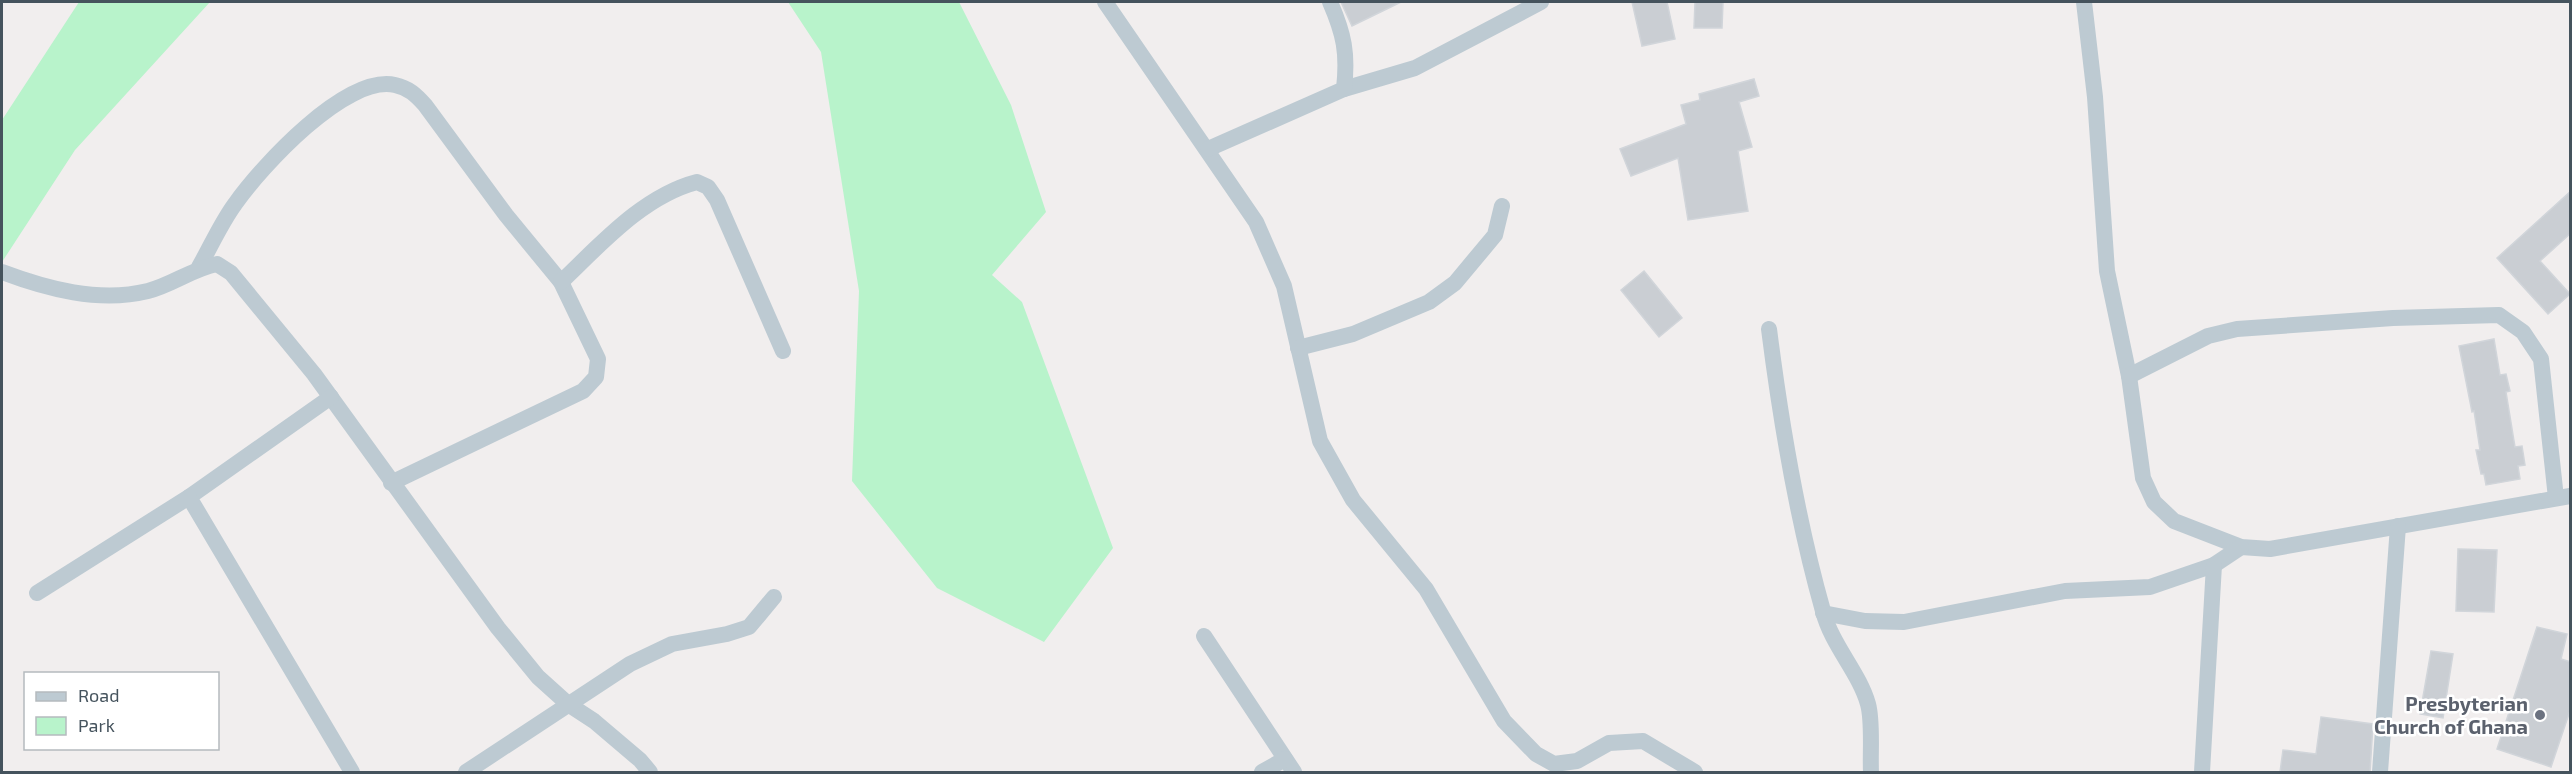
<svg xmlns="http://www.w3.org/2000/svg" width="2572" height="774" viewBox="0 0 2572 774" font-family="'Exo 2',sans-serif">
<style>
.green{fill:#b8f3cb}
.building{fill:#caced3;stroke:#d1d5da;stroke-width:1.5}
.lines{fill:none;stroke-linecap:round;stroke-linejoin:round}
.minor{stroke:#bdcad2;stroke-width:16}
.worship-dot{fill:#6b7280;stroke:#fff;stroke-width:2}
.labels{text-anchor:middle;stroke-width:5;stroke-linejoin:round;paint-order:stroke}
.worship-label{font-size:20px;font-weight:bold;fill:#5b616d;stroke:#fff;text-anchor:end}
</style>
<rect width="100%" height="100%" fill="#f1eeee"/>
<g class="green">
<path d="M79 2H210L75 150 2 262V120Z"/>
<path d="M788 2H959L1011 105 1046 212 992 275 1022 302 1113 548 1044 642 937 588 852 481 859 291 821 52Z"/>
</g>
<g class="building">
<path d="M1341 2H1401L1352 26Z"/>
<path d="M1632 2H1667L1675 39 1642 46Z"/>
<path d="M1695 2H1723L1722 28H1694Z"/>
<path d="M1754 79 1759 96 1739 102 1752 147 1738 151 1748 211 1688 220 1678 158 1631 176 1620 149 1686 124 1681 105 1700 100 1699 94Z"/>
<path d="M2571 191V233L2540 261 2570 294 2548 314 2497 258Z"/>
<path d="M1644 271 1682 318 1659 337 1621 290Z"/>
<path d="M2494 339 2500 375 2506 374 2510 391 2506 392 2515 447 2522 446 2525 465 2518 466 2520 479 2486 485 2484 474H2481L2476 450H2480L2474 411 2472 412 2459 346Z"/>
<path d="M2458 549 2497 550 2494 612 2456 611Z"/>
<path d="M2537 627 2567 634 2561 659 2571 662V708L2551 767 2497 749Z"/>
<path d="M2431 651 2453 654 2443 718 2420 714Z"/>
<path d="M2321 717 2373 724 2370 772H2280L2283 750 2316 754Z"/>
</g>
<g class="lines">
<g class="minor">
<path d="M1105 2 1256 222 1284 286 1320 441 1353 500 1426 589 1504 721 1536 754 1554 764 1577 761 1609 743 1643 741 1695 772"/>
<path d="M2084 2 2095 97 2107 271 2129 376 2143 478 2154 502 2174 521 2241 547 2270 549 2570 496"/>
<path d="M1344 89 1415 68 1541 2"/>
<path d="M1208 149 1344 89C1348 53 1344 34 1330 2"/>
<path d="M199 267C211 246 221 223 235 204 261 167 346 74 395 85 409 88 416 95 425 105L506 215 561 282 598 359 596 377 583 391 391 483"/>
<path d="M2 272C47 289 99 303 148 291 172 285 192 269 217 264L231 273 314 374 498 628 538 677 568 704 594 721 640 760 650 772"/>
<path d="M561 282C600 245 643 196 697 182L708 187 717 200 783 351"/>
<path d="M1769 329C1781 424 1797 519 1823 611 1832 646 1859 672 1868 704 1873 722 1870 753 1871 772"/>
<path d="M1298 348 1353 334 1429 302 1455 283 1495 235 1502 206"/>
<path d="M2129 376 2208 336 2237 329 2393 318 2499 315 2523 332 2541 359 2556 498"/>
<path d="M331 397 189 497 352 772"/>
<path d="M37 593 189 497"/>
<path d="M1823 613 1865 621 1904 622 2065 591 2150 587 2214 565 2241 547"/>
<path d="M1204 636 1294 772"/>
<path d="M466 772 630 664 672 644 727 634 749 627 774 597"/>
<path d="M1262 772 1285 759"/>
<path d="M2202 772 2214 565"/>
<path d="M2380 772 2398 526"/>
</g>
</g>
<circle class="worship-dot" cx="2540" cy="715" r="6"/>
<g class="labels">
<g class="worship-label">
<text x="2528" y="711">Presbyterian<tspan x="2528" dy="23">Church of Ghana</tspan></text>
</g>
</g>
<rect width="2572" height="774" fill="none" stroke="#45535d" stroke-width="6"/>
<rect x="24" y="672" width="195" height="78" fill="#ffffff" stroke="#b5babe" stroke-width="1.5"/>
<rect x="36" y="692" width="30" height="9" fill="#bdcad2" stroke="#b5babe" stroke-width="1.5"/>
<text x="78" y="702" font-size="18" fill="#45535d">Road</text>
<rect x="36" y="717" width="30" height="18" fill="#b8f3cb" stroke="#b5babe" stroke-width="1.5"/>
<text x="78" y="732" font-size="18" fill="#45535d">Park</text>
</svg>
